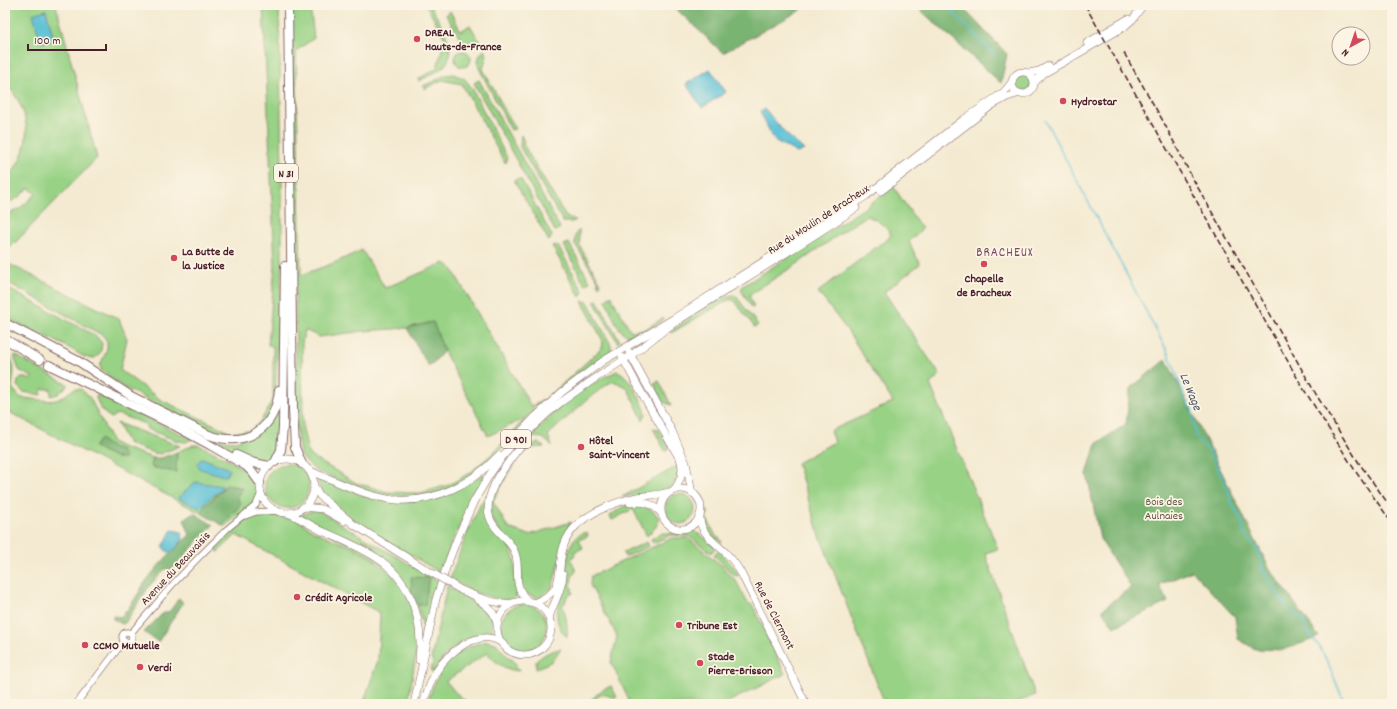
<svg xmlns="http://www.w3.org/2000/svg" width="1397" height="709" viewBox="0 0 1397 709" font-family="Dekko,sans-serif">
<style>
.green{fill:#98d285;stroke:#717858;fill-rule:evenodd}
.forest{fill:#7ab472;stroke:#626a4e}
.water{fill:#57bfd5;stroke:#506f80}
.lines{fill:none;stroke-linecap:round;stroke-linejoin:round}
.stream{stroke:#57bfd5;stroke-width:1.5}
.minor-casing{stroke:#866665;stroke-width:7}
.major-casing{stroke:#866665;stroke-width:8}
.highway-casing{stroke:#866665;stroke-width:10}
.minor{stroke:#fff;stroke-width:5.5}
.major{stroke:#fff;stroke-width:7}
.highway{stroke:#fff;stroke-width:8}
.rail{stroke:#4a1f2b;stroke-width:1.5;stroke-dasharray:6 3;stroke-linecap:butt}
.major-bridge-casing{stroke:#866665;stroke-width:8;stroke-linecap:butt}
.major-bridge{stroke:#fff;stroke-width:7}
.poi-dot{fill:#d1495b;stroke:#fcf5e5;stroke-width:1.5}
.labels{text-anchor:middle;stroke-width:3.5;stroke-linejoin:round;paint-order:stroke}
.shield{fill:#fcf5e5;stroke:#7f5f63;stroke-width:1}
.shield-label{font-size:11px;font-weight:bold;fill:#4a1f2b}
.poi-label{font-size:12px;font-weight:bold;fill:#4a1f2b;stroke:#fcf5e5;text-anchor:start}
.street-label{font-size:12px;fill:#4a1f2b;stroke:#fcf5e5}
.park-label{font-size:12px;fill:#615546;stroke:#fcf5e5}
.neighbourhood-label{font-size:13px;letter-spacing:1px;fill:#794862;stroke:#fcf5e5}
.water-label{font-size:13px;font-style:italic;fill:#4f5766;stroke:#fcf5e5}
</style>
<rect width="100%" height="100%" fill="#fcf5e5"/>
<filter id="ink" filterUnits="userSpaceOnUse"><feTurbulence type="fractalNoise" baseFrequency=".025" numOctaves="2"/><feDisplacementMap in="SourceGraphic" scale="8" xChannelSelector="R" yChannelSelector="G"/><feConvolveMatrix kernelMatrix="1 2 1 2 8 2 1 2 1" color-interpolation-filters="sRGB"/></filter>
<filter id="wash" filterUnits="userSpaceOnUse"><feTurbulence type="fractalNoise" baseFrequency=".012" numOctaves="4" result="noise"/><feDisplacementMap in="SourceGraphic" scale="16" xChannelSelector="R" yChannelSelector="G"/><feGaussianBlur stdDeviation="0.9" result="paint"/><feColorMatrix in="noise" values="0 0 0 0 0 0 0 0 0 0 0 0 0 0 0 0 0 1.4 0 .05"/><feComposite in="paint" operator="in"/></filter>
<g filter="url(#wash)">
<rect width="100%" height="100%" fill="#f4ead1"/>
<g class="green">
<path d="M5 5H56L97 158 5 253V215L19 209 36 194 29 188 19 197 5 205V181C34 150 33 113 5 82Z"/>
<path d="M263 5H279L282 173V262L275 399C273 404 272 409 270 413 258 436 236 438 213 433L123 387 101 370 100 365C105 354 112 344 102 335L5 281V262L119 319 127 339 120 370 161 400 232 433 252 430 262 419 273 399V346L268 345 275 265Z"/>
<path d="M289 5H310L314 38 296 51 301 275 334 263 362 250 385 288 444 263 451 267 531 406 546 399 602 348 603 341 582 301 588 302 611 345V350L607 356 579 375 546 402 532 407 534 412 527 417 513 437 477 472 444 491 423 495 394 496 375 493 353 486 316 471 305 461 300 454 297 436 292 54ZM433 322 444 351 488 436 526 418 492 454 471 472 449 485 420 493 388 492 356 483 309 455 303 430 302 343 305 330 319 337 364 331 407 328Z"/>
<path d="M426 5H430C438 20 461 51 443 67 436 73 427 77 419 81L418 79 437 68 445 39Z"/>
<path d="M450 11 461 31 470 25 482 45H469L462 41 446 15Z"/>
<path d="M484 50 487 55 483 69 515 129 511 130 479 68C477 61 478 56 484 50Z"/>
<circle cx="463" cy="59" r="8"/>
<path d="M453 74 464 78 472 88 507 158 505 163 462 84 442 80 424 89 423 86 446 75Z"/>
<circle cx="1023" cy="83" r="8"/>
<path d="M479 80 560 228 555 231 474 83Z"/>
<path d="M521 135 524 141 523 144 566 217 576 220 572 222H563L520 147Z"/>
<path d="M517 179H521L552 236 549 241 514 180Z"/>
<path d="M893 186 922 229 909 242 920 264 884 292 940 375 930 384 998 549 985 553 1035 695 1013 704H885L818 531 797 463 834 442 830 431 893 402 847 330 818 292 880 244 887 240 891 235C885 225 878 220 867 216L855 223 800 262 749 295 754 307 752 308 741 290 743 286 866 207Z"/>
<path d="M579 230 580 246 601 284 599 286 597 283 599 282 575 244C575 237 575 234 579 230Z"/>
<path d="M569 243 590 282 585 285 564 245Z"/>
<path d="M556 245 558 246 583 291 580 297 552 246Z"/>
<path d="M5 287 96 336 102 343C102 349 100 356 94 358 87 360 79 354 73 350 51 338 28 328 5 318Z"/>
<path d="M735 295 758 325 755 328 734 300H728L671 333 670 331 725 296Z"/>
<path d="M609 296H613L612 298 631 331 645 329 663 318 664 319C656 324 648 331 640 335 619 343 613 315 606 300Z"/>
<path d="M597 300 620 341 618 343 595 303V301Z"/>
<path d="M5 349C17 365 14 370 12 388L21 398C30 398 47 402 56 400 66 398 70 387 81 389L90 398 112 442 121 447 153 458 151 467 176 472 177 452 193 445H199C216 453 265 473 257 498 254 506 232 520 224 527L222 525 241 504 237 497 243 488 226 485 199 512 5 410Z"/>
<path d="M15 355 36 367 67 384V386L58 394 51 396V389H42L41 395 23 392 17 386 18 381 20 378H26L31 380 32 377 19 370 14 356Z"/>
<path d="M617 371C628 373 644 404 646 414L643 420 627 387 613 381 608 384 590 397 548 435 552 446 543 438 533 437 532 435C558 406 581 387 617 371Z"/>
<path d="M659 381 671 405 663 402 654 383Z"/>
<path d="M97 395 192 439 186 442 178 441 147 429 145 424 117 414 112 418C102 413 100 408 96 398Z"/>
<path d="M279 411C279 422 280 440 276 451 266 476 228 448 213 440L237 441 274 418Z"/>
<path d="M117 423 180 446 160 454 154 453 131 445 127 442Z"/>
<path d="M653 428 659 430 669 448 665 451Z"/>
<path d="M538 443 544 447 532 448 517 460 509 472 493 501 508 528 529 535 571 522 552 588 544 595 538 598 527 594 523 589 521 583 520 562 491 516V498L504 471 516 457 528 446Z"/>
<circle cx="287" cy="486" r="22"/>
<path d="M681 464C680 470 678 477 675 482 668 494 635 495 622 497Z"/>
<path d="M483 474 485 476 452 541 441 573 361 526 323 494 320 489 317 477 372 499 401 502 464 486Z"/>
<circle cx="680" cy="509" r="15"/>
<path d="M486 500 485 511 508 544 515 561V585L520 595 506 601 493 598 471 591 450 578 468 531 482 501Z"/>
<path d="M627 505C639 504 651 506 659 518L656 527 647 536 633 509 612 520 610 516 619 509Z"/>
<path d="M704 509H706L709 513 705 515 717 538 719 537 722 542 721 543C706 531 699 528 704 509Z"/>
<path d="M317 510 438 581 424 642 423 627 417 605 412 593 395 570 315 526 299 515Z"/>
<path d="M262 514H274L284 518H293L304 524 312 530 355 549 370 557 390 572 406 592 416 622 417 648 408 704H363L378 660 380 613 236 535 218 552 212 547 236 525 249 517Z"/>
<path d="M693 531 699 534 716 547 711 553 689 536 671 535 653 543 651 539 663 533H684Z"/>
<path d="M587 532 588 536 579 540 583 548 574 552 575 555 571 559 576 571 572 577 571 584 573 593 567 596 565 603 562 605C566 615 568 625 567 637 561 630 557 625 557 615 557 606 562 597 564 588 569 569 562 537 587 532Z"/>
<path d="M672 538H688L721 565 731 577 735 579 747 602 753 606 785 674 724 704H631L611 662 617 636 590 585 591 576Z"/>
<path d="M647 542 649 546 625 557 623 553Z"/>
<path d="M718 550 734 567 739 576 733 575 722 563 714 555Z"/>
<path d="M447 586 488 611 492 619V634C466 633 445 651 433 673L431 671 433 661 431 659Z"/>
<circle cx="524" cy="627" r="23"/>
<path d="M486 641 496 643 507 656 514 661 519 671C505 670 496 663 487 653L446 681 455 692 469 704H427C437 671 450 650 486 641Z"/>
<path d="M561 649 552 661 536 669V661C543 655 551 650 561 649Z"/>
<path d="M611 686 617 697C612 699 606 693 601 695 595 698 593 704 586 704L602 690Z"/>
</g>
<g class="forest">
<path d="M672 5H805L801 10 723 53Z"/>
<path d="M915 5H960L1007 54 1001 83Z"/>
<path d="M433 322 444 351 429 367 407 328Z"/>
<path d="M1166 359 1268 566 1319 637 1283 650 1255 649 1238 639 1235 617 1192 571 1159 585 1168 602 1114 627 1102 610 1131 587 1100 539 1087 474 1096 444 1126 424 1130 389Z"/>
<path d="M100 439 112 448 121 451 125 459 117 458 94 447Z"/>
<path d="M177 452 176 472 151 467 153 458H161Z"/>
<path d="M227 485 243 488 237 497 241 504 222 525 199 512Z"/>
<path d="M194 513 213 525 172 569H165L150 585 125 623 122 624 113 619V616L121 617C131 607 138 593 146 581 160 563 173 550 190 535L184 519Z"/>
<path d="M411 577 429 578 425 605H417L412 593Z"/>
<path d="M179 598 183 603 158 642 144 632 162 614 170 611Z"/>
</g>
<g class="water">
<path d="M46 10 54 40 41 43 33 14Z"/>
<path d="M710 69 726 92 702 108 686 84Z"/>
<path d="M765 109 785 133 804 150 797 153 774 140 760 112Z"/>
<path d="M202 458 227 468 229 470 226 476H224L200 469 197 464Z"/>
<path d="M197 482 222 486V488L199 508 180 499 179 497 194 483Z"/>
<path d="M174 530 181 532 183 539 174 551 169 552 165 550 163 547 171 531Z"/>
</g>
<g class="lines">
<g class="stream">
<path d="M946 5 995 55"/>
<path d="M1045 120 1166 349 1175 369 1185 400 1192 409 1196 437 1209 451 1227 487 1232 504 1242 521 1243 532 1258 551 1264 572 1287 608 1302 620 1309 634 1319 646 1327 661 1345 704"/>
</g>
</g>
</g>
<g filter="url(#ink)">
<g class="lines">
<defs>
<g id="minor">
<path d="M245 516 256 512 277 511"/>
<circle cx="127" cy="637" r="5"/>
<path d="M131 633 173 584 199 557 227 529 256 505 261 493"/>
<path d="M76 704 124 641"/>
</g>
<g id="major">
<path d="M1087 43 1128 19"/>
<circle cx="1023" cy="83" r="11"/>
<path d="M1029 73 1039 71 1048 66"/>
<path d="M1035 82 1043 74 1124 27 1133 19 1143 5"/>
<path d="M881 191 991 106 1007 97 1020 93"/>
<path d="M629 352 672 431 686 463 692 493"/>
<path d="M622 357 645 399 681 461C684 472 680 482 674 490"/>
<path d="M523 443C508 462 476 499 493 524 500 535 511 541 515 553 522 573 510 584 529 602"/>
<path d="M517 445C549 405 586 385 628 357 644 347 658 334 674 323 735 284 797 248 856 208"/>
<circle cx="287" cy="486" r="27"/>
<path d="M309 470C318 475 328 478 337 482 356 490 375 498 396 500 435 503 473 483 499 455"/>
<path d="M314 486 320 496 353 524 427 570"/>
<circle cx="681" cy="509" r="20"/>
<path d="M630 503C642 501 651 502 660 512"/>
<path d="M304 507 323 509 344 521"/>
<path d="M287 513C299 517 310 525 322 531 341 539 360 547 377 558 411 580 424 621 419 660"/>
<path d="M700 516C699 533 716 543 726 553 732 559 737 566 741 573L806 704"/>
<path d="M461 590C477 597 495 605 513 603"/>
<path d="M477 599C487 606 495 611 497 624"/>
<circle cx="524" cy="628" r="27"/>
<path d="M534 603C541 600 549 596 554 590 558 584 559 576 560 569 561 552 564 537 577 525 590 512 618 501 637 497 648 495 659 495 670 492"/>
<path d="M549 618C553 603 562 591 563 575"/>
<path d="M414 704 436 599 446 568 457 539 474 501 490 474 521 432 536 416 562 392 603 361 673 319 866 196 963 120 1004 92 1012 82"/>
<path d="M423 704C427 693 430 682 436 672 447 652 481 626 503 644"/>
</g>
<g id="highway">
<path d="M288 5 293 409 295 447 302 464"/>
<path d="M5 323 78 361 131 396 209 435C246 448 275 430 279 390"/>
<path d="M5 339 40 360"/>
<path d="M49 365 177 427 210 445 246 466 252 472 260 483"/>
<path d="M236 455 254 463 269 466"/>
<path d="M275 462 281 450 283 427 285 266"/>
</g>
</defs>
<use href="#minor" class="minor-casing"/>
<use href="#major" class="major-casing"/>
<use href="#highway" class="highway-casing"/>
<use href="#minor" class="minor"/>
<use href="#major" class="major"/>
<use href="#highway" class="highway"/>
<g class="rail">
<path d="M1085 5 1303 388 1356 472 1392 523"/>
<path d="M1124 53 1163 121 1193 179 1317 396 1359 463 1392 509"/>
</g>
<defs>
<path id="major-bridge" d="M427 570 461 590"/>
</defs>
<use href="#major-bridge" class="major-bridge-casing"/>
<use href="#major-bridge" class="major-bridge"/>
</g>
</g>
<g class="poi-dot">
<circle cx="417" cy="39" r="4"/>
<circle cx="1063" cy="101" r="4"/>
<circle cx="174" cy="258" r="4"/>
<circle cx="984" cy="264" r="4"/>
<circle cx="581" cy="447" r="4"/>
<circle cx="297" cy="597" r="4"/>
<circle cx="679" cy="625" r="4"/>
<circle cx="85" cy="645" r="4"/>
<circle cx="700" cy="663" r="4"/>
<circle cx="140" cy="667" r="4"/>
</g>
<g class="labels">
<g class="shield">
<rect x="274" y="164" width="24" height="18" rx="3"/>
<rect x="501" y="430" width="30" height="18" rx="3"/>
</g>
<g class="shield-label">
<text x="286" y="177">N 31</text>
<text x="516" y="443">D 901</text>
</g>
<g class="poi-label">
<text x="425" y="36">DREAL<tspan x="425" dy="14">Hauts-de-France</tspan></text>
<text x="1071" y="105">Hydrostar</text>
<text x="182" y="255">La Butte de<tspan x="182" dy="14">la Justice</tspan></text>
<text x="984" y="282" text-anchor="middle">Chapelle<tspan x="984" dy="14">de Bracheux</tspan></text>
<text x="589" y="444">Hôtel<tspan x="589" dy="14">Saint-Vincent</tspan></text>
<text x="305" y="601">Crédit Agricole</text>
<text x="687" y="629">Tribune Est</text>
<text x="93" y="649">CCMO Mutuelle</text>
<text x="708" y="660">Stade<tspan x="708" dy="14">Pierre-Brisson</tspan></text>
<text x="148" y="671">Verdi</text>
</g>
<g class="street-label">
<text transform="translate(818 219) rotate(-33)" y="4">Rue du Moulin de Bracheux</text>
<text transform="translate(175 568) rotate(-47)" y="4">Avenue du Beauvaisis</text>
<text transform="translate(775 615) rotate(63)" y="4">Rue de Clermont</text>
</g>
<g class="park-label">
<text x="1164" y="505">Bois des<tspan x="1164" dy="14">Aulnaies</tspan></text>
</g>
<g class="neighbourhood-label">
<text x="1005" y="256">BRACHEUX</text>
</g>
<g class="water-label">
<text transform="translate(1192 391) rotate(68)" y="5">Le Wage</text>
</g>
</g>
<rect width="1397" height="709" fill="none" stroke="#fcf5e5" stroke-width="20"/>
<g transform="translate(1351 46) rotate(220)"><circle r="19" fill="#fcf5e5" stroke="#b59f9b"/>
<path d="M0-3L7 15L0 10L-7 15Z" fill="#d1495b"/>
<text y="-6" font-size="11" font-weight="bold" text-anchor="middle" fill="#4a1f2b">N</text>
</g>
<path d="M28 44v6h78v-6" fill="none" stroke="#4a1f2b" stroke-width="2"/>
<text x="34" y="44" font-size="12" fill="#4a1f2b" stroke="#fcf5e5" stroke-width="3" paint-order="stroke">100 m</text>
</svg>
